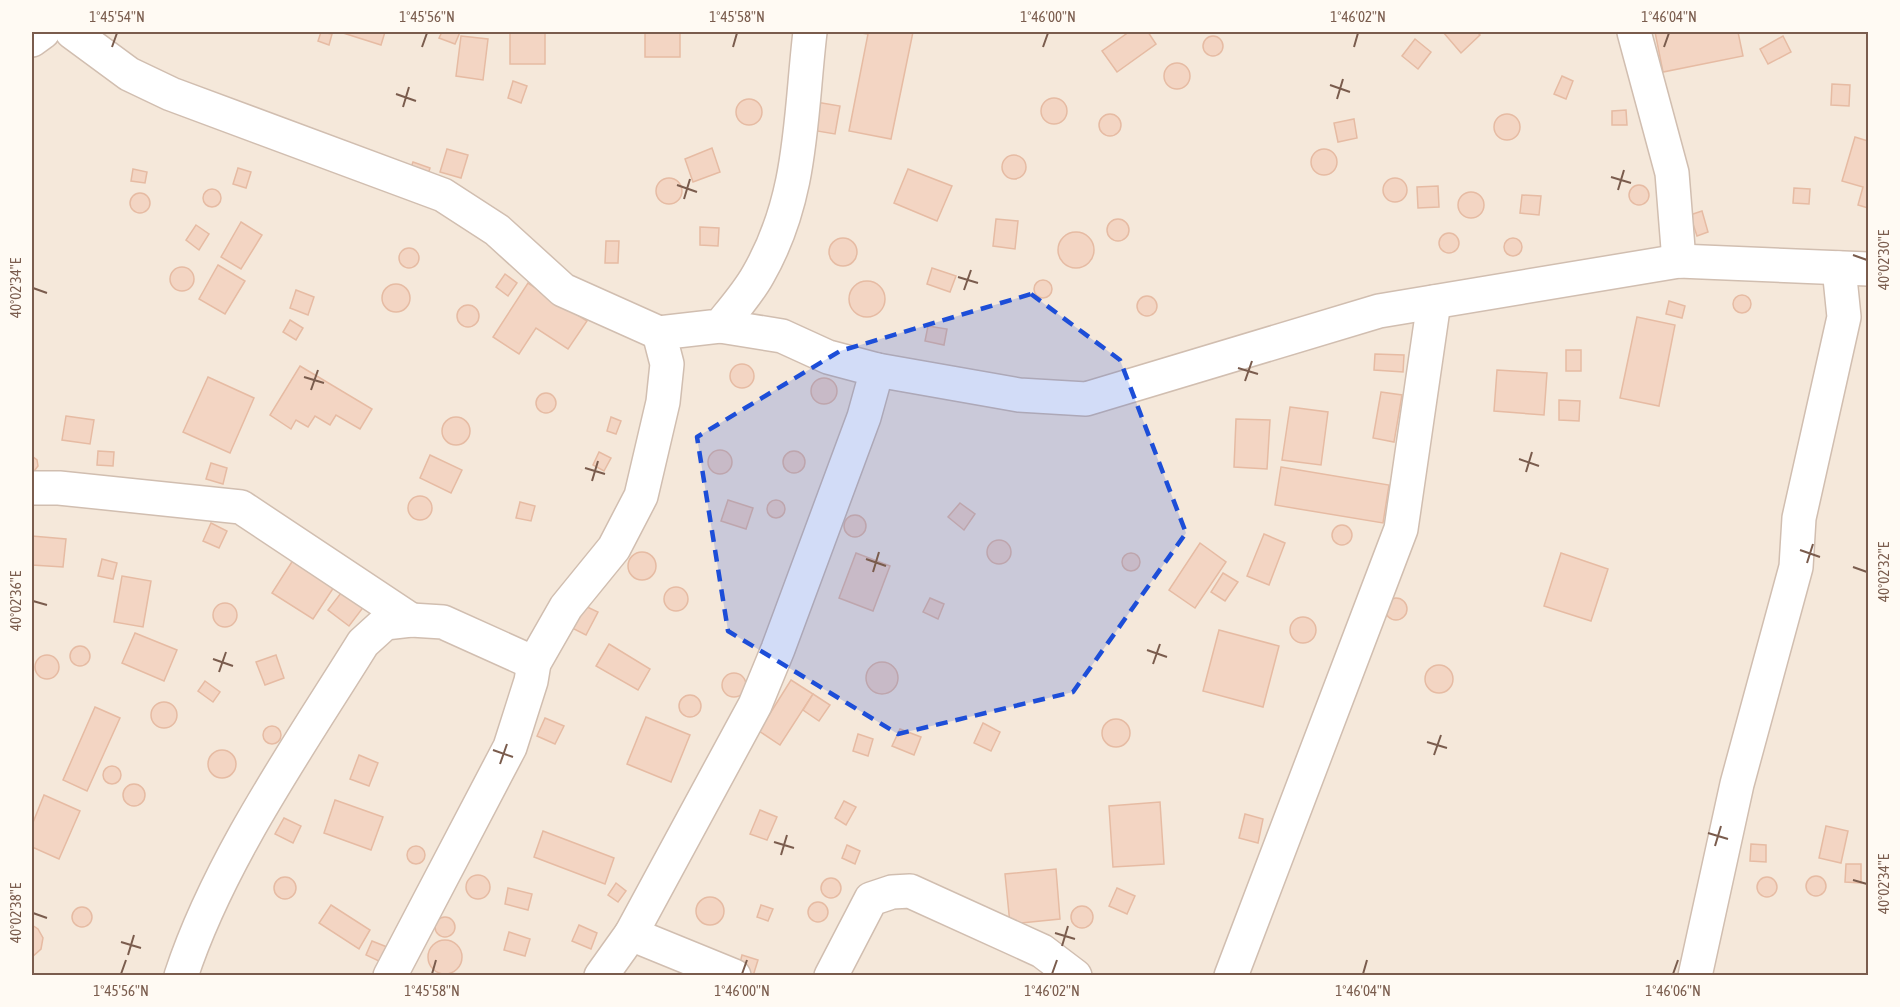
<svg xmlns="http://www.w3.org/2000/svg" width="1900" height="1007" viewBox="0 0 1900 1007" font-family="'Asap Condensed',sans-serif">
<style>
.residential{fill:#f5e8da}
.building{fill:#f3d5c3;stroke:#e6bba3;stroke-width:1.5}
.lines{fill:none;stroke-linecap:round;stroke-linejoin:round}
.minor-casing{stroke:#d1beb0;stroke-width:36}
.minor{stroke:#fff;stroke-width:33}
.marked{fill:#1d4ed8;fill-opacity:0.2;stroke:#1d4ed8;stroke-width:4.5;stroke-dasharray:12 8;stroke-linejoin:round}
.ticks{fill:none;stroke:#7a5c4d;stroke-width:2}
.neatline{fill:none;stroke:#7a5c4d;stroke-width:2}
.ticks-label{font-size:15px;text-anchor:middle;fill:#7a5c4d}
</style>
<rect width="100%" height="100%" fill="#fdf6ec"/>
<rect class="residential" x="32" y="32" width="1836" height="943"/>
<g class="building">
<path d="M321 32 332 34 329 45 318 41Z"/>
<path d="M340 32H385L381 45Z"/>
<path d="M442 32H460L455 44 439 38Z"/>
<rect x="510" y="32" width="35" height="32"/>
<rect x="645" y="32" width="35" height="25"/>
<path d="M854 32H913L891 139 849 131 868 34Z"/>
<path d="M1129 32H1148L1156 44 1117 72 1102 51Z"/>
<path d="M1443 32H1477L1480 35 1461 53Z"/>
<path d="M1655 32H1738L1743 56 1663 72Z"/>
<circle cx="1213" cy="46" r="10"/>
<path d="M461 36 488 39 483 80 456 76Z"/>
<path d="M1783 36 1791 52 1768 64 1760 49Z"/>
<path d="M1415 39 1431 52 1418 69 1402 56Z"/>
<circle cx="1177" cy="76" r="13"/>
<path d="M1562 76 1573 81 1566 99 1554 94Z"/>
<path d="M513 81 527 86 521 103 508 98Z"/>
<path d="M1832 84 1850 85 1849 106 1831 105Z"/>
<circle cx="1054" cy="111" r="13"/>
<circle cx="749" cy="112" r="13"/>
<path d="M816 102 840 106 835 134 811 130Z"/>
<path d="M1626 110 1627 125H1612V111Z"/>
<circle cx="1507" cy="127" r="13"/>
<circle cx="1110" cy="125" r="11"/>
<path d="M1354 119 1357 138 1338 142 1334 123Z"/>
<path d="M1855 137 1868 141V208L1858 205 1863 187 1842 181Z"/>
<path d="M712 148 720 172 693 182 685 159Z"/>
<path d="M447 149 468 155 461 178 440 172Z"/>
<circle cx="1324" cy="162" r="13"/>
<circle cx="1014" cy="167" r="12"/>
<path d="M413 162 430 168 427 178 409 173Z"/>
<path d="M238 168 251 172 246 188 233 184Z"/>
<path d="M133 169 147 172 145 183 131 181Z"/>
<path d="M908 169 952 186 937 221 894 203Z"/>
<circle cx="1395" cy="190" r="12"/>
<circle cx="669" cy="191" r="13"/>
<circle cx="1639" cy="195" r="10"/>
<path d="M1438 186 1439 207 1418 208 1417 187Z"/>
<path d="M1794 188 1810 189 1809 204 1793 203Z"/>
<circle cx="212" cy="198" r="9"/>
<circle cx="1471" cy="205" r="13"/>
<circle cx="140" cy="203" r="10"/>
<path d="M1522 195 1541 196 1539 215 1520 213Z"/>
<path d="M1702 211 1708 232 1697 236 1690 215Z"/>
<path d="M996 219 1018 221 1015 249 993 246Z"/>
<circle cx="1118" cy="230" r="11"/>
<path d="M241 222 262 235 241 269 221 257Z"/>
<path d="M196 225 209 234 199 250 186 240Z"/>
<path d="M700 227 719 228 718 246 700 245Z"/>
<circle cx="1076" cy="250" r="18"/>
<circle cx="1449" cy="243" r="10"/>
<circle cx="843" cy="252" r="14"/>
<circle cx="1513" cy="247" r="9"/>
<path d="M606 241H619L618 263H605Z"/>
<circle cx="409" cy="258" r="10"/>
<path d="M218 265 245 281 225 314 199 299Z"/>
<circle cx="182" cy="279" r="12"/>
<path d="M932 268 956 276 950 292 927 284Z"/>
<path d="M505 274 517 283 508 296 496 287Z"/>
<circle cx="1043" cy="289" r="9"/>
<circle cx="867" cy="299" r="18"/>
<path d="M528 283 587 321 568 349 536 328 519 354 493 337Z"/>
<circle cx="396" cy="298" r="14"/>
<path d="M296 290 314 297 308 315 290 308Z"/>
<circle cx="1742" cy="304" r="9"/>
<circle cx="1147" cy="306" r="10"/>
<path d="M1669 301 1685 306 1682 318 1666 314Z"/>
<circle cx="468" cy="316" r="11"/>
<path d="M1637 317 1675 325 1659 406 1620 398Z"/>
<path d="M290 320 303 328 296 340 283 332Z"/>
<path d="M928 326 947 329 944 345 925 341Z"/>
<rect x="1566" y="350" width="15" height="21"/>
<path d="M1375 354 1404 355 1403 372 1374 370Z"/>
<circle cx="742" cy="376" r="12"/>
<path d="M300 366 372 409 360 429 336 415 330 425 315 416 308 427 296 420 291 429 270 415Z"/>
<path d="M1497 370 1547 373 1544 415 1494 411Z"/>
<path d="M208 377 254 398 230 453 183 432Z"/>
<circle cx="824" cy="391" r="13"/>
<path d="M1381 392 1402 395 1394 442 1373 438Z"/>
<circle cx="546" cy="403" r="10"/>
<path d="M1559 400 1580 401 1579 421 1559 420Z"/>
<path d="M1290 407 1328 412 1321 465 1282 460Z"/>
<path d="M66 416 94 420 90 444 62 440Z"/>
<path d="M611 417 621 421 616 434 607 431Z"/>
<circle cx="456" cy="431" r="14"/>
<path d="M1236 419 1270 420 1267 469 1234 467Z"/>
<circle cx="720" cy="462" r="12"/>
<circle cx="794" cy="462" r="11"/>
<path d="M98 451 114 452 113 466 97 465Z"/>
<path d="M599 452 611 458 604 471 593 465Z"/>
<path d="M430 455 462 470 451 493 420 478Z"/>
<path d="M32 456 37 460 38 466 32 474Z"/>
<path d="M211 463 227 468 223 484 206 479Z"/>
<path d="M1281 467 1389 485 1383 523 1275 505Z"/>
<circle cx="420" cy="508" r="12"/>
<circle cx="776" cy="509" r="9"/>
<path d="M728 500 753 508 746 529 721 521Z"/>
<path d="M520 502 535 506 531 521 516 518Z"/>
<path d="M960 503 975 514 964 530 948 517Z"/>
<circle cx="855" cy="526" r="11"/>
<path d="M211 523 227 531 219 548 203 541Z"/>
<circle cx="1342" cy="535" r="10"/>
<path d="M1264 534 1285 543 1269 585 1247 576Z"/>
<path d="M32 536 66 539 63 567 32 565Z"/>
<circle cx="999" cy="552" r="12"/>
<path d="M1200 543 1226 562 1195 608 1169 590Z"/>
<circle cx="642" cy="566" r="14"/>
<circle cx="1131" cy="562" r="9"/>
<path d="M856 553 890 566 873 611 839 598Z"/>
<path d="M1561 553 1608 569 1591 621 1544 606Z"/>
<path d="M295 557 336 584 313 619 272 593Z"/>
<path d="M102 559 117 563 113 579 98 576Z"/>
<path d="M1223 573 1238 582 1225 601 1211 592Z"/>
<path d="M122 576 151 581 143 627 114 622Z"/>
<circle cx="676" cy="599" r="12"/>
<path d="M344 589 365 605 349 626 328 610Z"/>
<circle cx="1396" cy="609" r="11"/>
<path d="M930 598 944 604 938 619 923 612Z"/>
<circle cx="225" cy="615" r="12"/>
<path d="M583 605 598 612 586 635 572 628Z"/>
<circle cx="1303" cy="630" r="13"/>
<path d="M1219 630 1279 646 1263 707 1203 691Z"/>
<path d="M135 633 177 650 164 681 122 663Z"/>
<path d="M609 644 650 669 638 690 596 666Z"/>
<circle cx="80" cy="656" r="10"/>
<path d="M276 655 284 678 265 685 256 662Z"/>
<circle cx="47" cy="667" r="12"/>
<circle cx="882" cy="678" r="16"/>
<circle cx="1439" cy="679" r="14"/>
<circle cx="734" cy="685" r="12"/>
<path d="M791 680 813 694 780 745 759 731Z"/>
<path d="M205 681 220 692 213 702 198 691Z"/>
<path d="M813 694 830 705 819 721 803 710Z"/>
<circle cx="690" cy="706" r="11"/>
<circle cx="164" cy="715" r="13"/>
<path d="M95 707 120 718 87 791 63 780Z"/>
<path d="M646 717 690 735 671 782 627 764Z"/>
<path d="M545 718 564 726 555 744 537 736Z"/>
<circle cx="1116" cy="733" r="14"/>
<path d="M983 723 1000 732 991 751 974 743Z"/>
<circle cx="272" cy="735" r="9"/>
<path d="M900 729 921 737 914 755 892 746Z"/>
<path d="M858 734 873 739 868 756 853 751Z"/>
<circle cx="222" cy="764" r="14"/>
<path d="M359 755 378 763 369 786 350 779Z"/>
<circle cx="112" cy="775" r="9"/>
<circle cx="134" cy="795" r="11"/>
<path d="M44 795 80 811 59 859 32 847V825Z"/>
<path d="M335 800 383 817 371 850 324 833Z"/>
<path d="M844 801 856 807 846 825 835 818Z"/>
<path d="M1160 802 1164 864 1113 867 1109 806Z"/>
<path d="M760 810 777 817 767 840 750 834Z"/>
<path d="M1245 814 1263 819 1258 843 1239 838Z"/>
<path d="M284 818 301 826 293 843 275 834Z"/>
<path d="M1826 826 1848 831 1841 863 1819 858Z"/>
<path d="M543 831 614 858 605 884 534 857Z"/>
<path d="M1751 844 1766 845V862L1750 861Z"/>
<path d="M847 845 860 851 855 864 842 858Z"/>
<circle cx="416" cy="855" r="9"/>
<path d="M1846 864H1861V883L1845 882Z"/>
<path d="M1056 869 1060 919 1010 924 1005 874Z"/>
<circle cx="478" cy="887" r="12"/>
<circle cx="1816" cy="886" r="10"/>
<circle cx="285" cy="888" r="11"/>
<circle cx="1767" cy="887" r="10"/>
<circle cx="831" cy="888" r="10"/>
<path d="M616 883 626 891 618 902 608 895Z"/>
<path d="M508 888 532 894 528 910 505 904Z"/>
<path d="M1117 888 1135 896 1127 914 1109 906Z"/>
<circle cx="710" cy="911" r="14"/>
<circle cx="818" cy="912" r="10"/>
<path d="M331 905 370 930 359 949 319 923Z"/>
<path d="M761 905 773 909 768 921 757 917Z"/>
<circle cx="1082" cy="917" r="11"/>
<circle cx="82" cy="917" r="10"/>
<circle cx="445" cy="927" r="10"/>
<path d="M32 925 38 929 43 938 41 949 32 957Z"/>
<path d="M579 925 597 933 591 949 572 941Z"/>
<path d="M509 932 530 939 525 956 504 950Z"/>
<circle cx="445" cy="957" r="17"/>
<path d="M372 941 387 947 381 962 366 955Z"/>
<path d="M742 955 758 960 753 976 738 971Z"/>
</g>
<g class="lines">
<defs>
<g id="minor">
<path d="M72 32 129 74 171 94 443 195 497 230 563 290 659 333"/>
<path d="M1634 32 1672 173 1679 261"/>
<path d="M32 40 43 32"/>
<path d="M877 370 1019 395 1086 399 1379 311 1679 261 1868 269"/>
<path d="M32 488H59L241 507 411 620"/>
<path d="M631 934 734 976"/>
<path d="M181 976C219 860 299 746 363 643L385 623 411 620 443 622 534 663"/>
<path d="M390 976 510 747 531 681 534 663 566 607 614 548 641 496 663 402 667 364 659 333 720 326C733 310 748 293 758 275 803 197 800 117 810 32"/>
<path d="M601 976 631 934 755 705 778 649 864 417 877 370 828 357 782 336 720 326"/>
<path d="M831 976 871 899 892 892 910 891 1042 951 1075 976"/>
<path d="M1231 976 1401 529 1434 302"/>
<path d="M1695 976 1737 784 1796 567 1799 518 1844 317 1839 268"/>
</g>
</defs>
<use href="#minor" class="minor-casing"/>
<use href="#minor" class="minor"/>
</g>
<path class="marked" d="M1031 294 1120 360 1186 533 1073 692 898 734 728 631 697 437 840 351Z"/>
<path class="ticks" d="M112 47 117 33M422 47 427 33M733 47 737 33M1043 47 1048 33M1354 47 1358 33M1664 47 1669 33M1330 85 1350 92M396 94 416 101M1337 99 1343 79M403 107 409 87M1611 177 1631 183M677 185 697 192M1618 190 1624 170M684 199 690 179M1853 255 1867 260M958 277 978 283M33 288 47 293M964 290 971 270M1238 368 1258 374M304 377 324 383M1245 381 1252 361M311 390 318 370M1519 459 1539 466M585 468 605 474M1526 472 1532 452M592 481 598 461M1800 550 1820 557M866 559 886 566M1807 563 1813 544M1853 567 1867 572M873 572 879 552M33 601 47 605M1147 650 1167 657M213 659 233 666M1153 664 1160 644M219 672 226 652M1427 742 1447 748M493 750 513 757M1434 755 1441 735M500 764 507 744M1708 833 1728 839M774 842 794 848M1715 846 1721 826M781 855 787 835M1853 880 1867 884M33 913 47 918M1055 933 1075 939M121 942 141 948M1062 946 1068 926M128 955 134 935M121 974 126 960M432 974 436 960M742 974 747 960M1052 974 1057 960M1363 974 1367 960M1673 974 1678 960"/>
<rect width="1900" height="1007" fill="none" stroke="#fffaf3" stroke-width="66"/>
<rect x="33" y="33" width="1834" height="941" class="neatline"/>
<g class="ticks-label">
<text x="117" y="22">1°45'54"N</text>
<text x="427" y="22">1°45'56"N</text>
<text x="737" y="22">1°45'58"N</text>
<text x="1048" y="22">1°46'00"N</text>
<text x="1358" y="22">1°46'02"N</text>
<text x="1669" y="22">1°46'04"N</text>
<text transform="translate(1884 260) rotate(-90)" y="5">40°02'30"E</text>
<text transform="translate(16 288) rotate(-90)" y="5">40°02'34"E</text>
<text transform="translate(1884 572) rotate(-90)" y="5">40°02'32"E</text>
<text transform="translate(16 601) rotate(-90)" y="5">40°02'36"E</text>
<text transform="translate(1884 884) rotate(-90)" y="5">40°02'34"E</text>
<text transform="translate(16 913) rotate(-90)" y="5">40°02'38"E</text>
<text x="121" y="996">1°45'56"N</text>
<text x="432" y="996">1°45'58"N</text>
<text x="742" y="996">1°46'00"N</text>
<text x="1052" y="996">1°46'02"N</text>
<text x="1363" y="996">1°46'04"N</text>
<text x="1673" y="996">1°46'06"N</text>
</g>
</svg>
